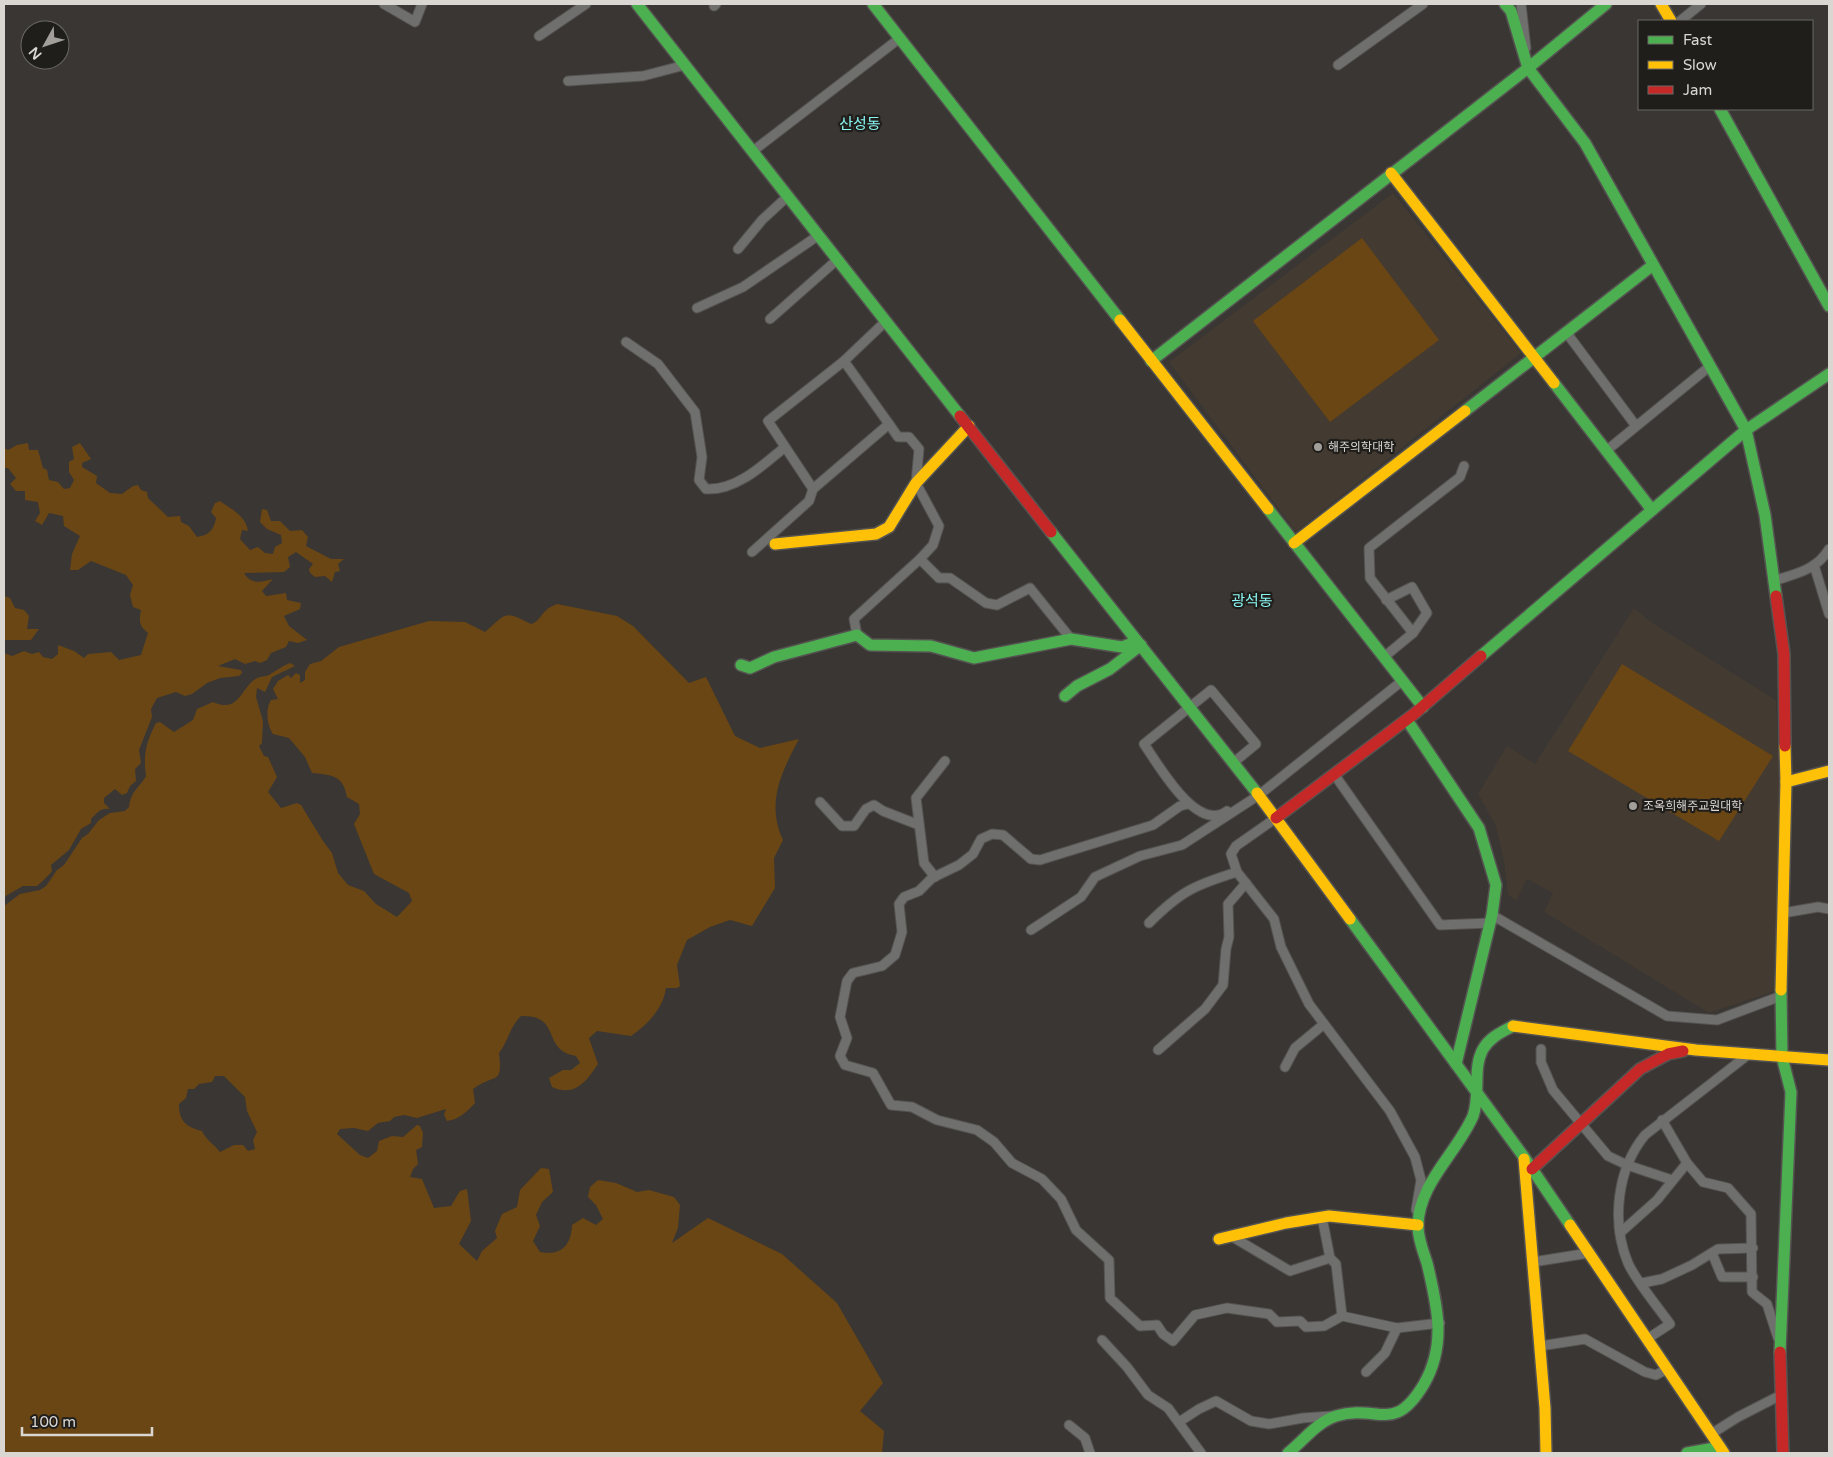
<svg xmlns="http://www.w3.org/2000/svg" width="1833" height="1457" viewBox="0 0 1833 1457" font-family="'Varela Round','Noto Sans KR',sans-serif">
<style>
.built{fill:#433a31}
.green{fill:#6a4614;fill-rule:evenodd}
.lines{fill:none;stroke-linecap:round;stroke-linejoin:round}
.street-casing{stroke:#555351;stroke-width:11}
.fast-casing{stroke:#555351;stroke-width:14}
.slow-casing{stroke:#555351;stroke-width:14}
.jam-casing{stroke:#555351;stroke-width:14}
.street{stroke:#6f6f6e;stroke-width:9}
.fast{stroke:#4caf50;stroke-width:11}
.slow{stroke:#ffc107;stroke-width:11}
.jam{stroke:#c62828;stroke-width:11}
.poi-dot{fill:#a29f9b;stroke:#201e1b;stroke-width:2}
.labels{text-anchor:middle;stroke-width:4.5;stroke-linejoin:round;paint-order:stroke}
.poi-label{font-size:12px;fill:#dad7d3;stroke:#201e1b;text-anchor:start}
.quarter-label{font-size:15px;fill:#89f4f1;stroke:#201e1b}
</style>
<rect width="100%" height="100%" fill="#393633"/>
<g class="built">
<path d="M1393 193 1521 353 1296 532 1169 362Z"/>
<path d="M1634 608 1651 622 1776 700 1781 819 1775 991 1709 1013 1544 912 1553 893 1527 879 1516 901 1508 895 1504 862 1496 826 1478 794 1507 746 1535 764Z"/>
</g>
<g class="green">
<path d="M1362 238 1439 340 1330 422 1253 321Z"/>
<path d="M28 443 29 450H38L43 468 47 470 49 480 58 482 64 489 70 488 74 480 69 472V462L74 459 72 447 80 443 91 459 82 463V467L97 476 96 483 110 493 122 494 133 486 138 485 141 490 147 492 148 498 168 517 180 516 181 522 189 526 197 537C209 535 214 530 216 518L211 512 215 503 220 501C231 509 246 516 248 531L242 530 240 539 250 550 258 547 265 553 273 554 275 547 282 543 281 535 267 529 260 522 262 509 267 510 271 521H280L290 531 302 530 308 537 306 546 331 559H344L338 564 340 571 335 572 332 582 325 576 315 577 310 573 309 569 313 564 296 552 288 557 290 567 284 572 244 573C251 585 262 582 273 579L262 591 266 596 286 593 287 600 301 603 300 609 284 616 289 626 307 640 298 643 289 641 286 647 271 653 267 660 260 663 255 661 245 664 235 659 218 666 241 670 242 673 239 676 220 678 207 683 192 694 185 696 176 692 157 698 151 709 152 717 139 750 141 763 135 769 136 781 130 786 127 793 122 795 115 789 104 798V803L110 809C99 808 98 813 91 819V823L81 829 69 850 51 865 52 871C51 873 40 884 37 886H23L4 897V653L12 656 24 651 32 654 39 652 43 657 52 659 58 654V645L74 651 84 658 88 654 111 652 119 660 141 655 148 633C139 626 139 621 141 610L133 607 130 595 133 585 126 575 91 561 78 570H70L72 554 80 536 64 526 63 516 49 513 42 525 35 521 40 513 38 502 25 500V491H16L10 484 16 478 8 468H4V448L8 450 17 445Z"/>
<path d="M4 596 10 598 15 608 24 610 29 616 27 629H39L31 640H4Z"/>
<path d="M557 604 617 616 633 626 689 683 706 677 735 736 760 748 799 739C781 773 766 803 783 840L774 858 775 888 752 926 730 920 710 927 687 940 677 965 680 986 677 988H666C663 1009 648 1024 631 1036L597 1031 589 1038 598 1064C586 1082 575 1097 552 1087L549 1078 563 1070H571L580 1063 576 1056C572 1055 567 1054 564 1052 545 1040 557 1015 521 1016 509 1028 509 1040 499 1053 503 1087 495 1072 473 1089L475 1103C468 1111 458 1120 447 1121L444 1115 446 1109 417 1118 404 1115 394 1117 390 1121 378 1123 368 1131 354 1128 340 1129 337 1134 360 1155 368 1158 377 1151 379 1141 392 1136 403 1137 417 1125 420 1126 423 1133 422 1147 416 1150 418 1164 413 1169 410 1177 422 1179 434 1208 451 1206 460 1191 467 1189 471 1221 459 1244 477 1261 482 1251 497 1238 495 1231 502 1214 517 1207 520 1190 541 1168 549 1169 553 1192 542 1202 536 1215 540 1226 533 1241 540 1252C561 1256 571 1246 572 1225L583 1218 596 1225 603 1219 596 1205 588 1197 590 1187 598 1180 616 1183 637 1192 649 1190 674 1197 680 1205 678 1228 672 1243 708 1218 782 1254 837 1303 883 1383 860 1411 884 1431 882 1453H4V906L20 894 40 890 46 886 57 870 64 865 82 838 88 834 99 820 110 813 125 811 129 807C131 791 139 788 146 776 143 755 146 742 156 723L160 722 174 732 193 720 197 709 213 702C240 714 240 688 257 678 261 676 265 677 269 675 276 671 282 666 290 663L295 666 272 677 265 692 257 688 256 697 263 721 262 743 259 746 264 756 268 757 277 777 268 792 281 808 297 803 301 805 323 841 332 853 338 873 348 885 364 891 376 904 397 917 412 901 409 893 374 874 354 824 360 814 359 804 347 797C343 775 332 775 312 773L305 757 289 738 273 734C267 725 265 710 271 700L278 699 273 689 278 681 288 675 291 678 296 673 300 675V683L305 680V672L310 664 321 661 339 647 429 621 465 622 485 632C507 613 504 610 531 624 543 620 540 610 557 604ZM215 1076H224L245 1097 247 1111 257 1132 253 1140 255 1149 248 1151 243 1145H234L220 1152C214 1144 206 1140 202 1131 186 1127 179 1121 179 1104L186 1098 188 1089H194L199 1084 212 1082Z"/>
<path d="M1622 664 1773 756 1719 841 1568 751Z"/>
</g>
<g class="lines">
<defs>
<g id="street">
<path d="M384 4 415 22 422 4"/>
<path d="M1521 4 1526 48"/>
<path d="M714 6 716 4"/>
<path d="M1680 21 1701 4"/>
<path d="M539 36 586 4"/>
<path d="M1338 65 1423 4"/>
<path d="M568 81 643 76 685 65"/>
<path d="M753 151 900 38"/>
<path d="M738 249 762 220 788 196"/>
<path d="M697 308 743 287 819 235"/>
<path d="M770 319 838 259"/>
<path d="M1566 332 1636 426"/>
<path d="M626 342 658 364 695 412 702 457 699 480 706 489C736 491 763 465 785 447"/>
<path d="M1606 451 1710 366"/>
<path d="M813 489 768 421 844 361 886 321"/>
<path d="M752 552 809 501 813 489 889 424 844 361"/>
<path d="M920 559 939 578H950L986 603 997 605 1030 588 1071 639"/>
<path d="M1814 565 1829 614"/>
<path d="M1773 581C1795 574 1817 570 1829 549"/>
<path d="M1386 600 1412 587 1427 613 1413 633"/>
<path d="M857 635 854 619 920 559 933 545 939 526 916 483 919 449 909 437H898L889 424"/>
<path d="M1384 657 1413 633 1370 578 1369 548 1460 477 1464 466"/>
<path d="M1334 774 1440 925 1490 923"/>
<path d="M820 802 842 826H854L866 809 874 805 883 811 919 825"/>
<path d="M1188 804 1180 806 1153 825 1040 860 1031 859 1003 835 992 834 981 839 973 854 959 865 932 878 919 891 904 897 899 904 902 932 895 955 882 966 853 973 847 981 840 1017 847 1038 840 1056 845 1065 873 1073 891 1105 912 1107 937 1120 977 1130 994 1142 1012 1163 1042 1179 1061 1199 1076 1230 1109 1260 1110 1298 1140 1326 1157 1325 1163 1334 1173 1341 1195 1315 1227 1308 1269 1314 1277 1322 1300 1321 1306 1327 1324 1326 1342 1316"/>
<path d="M1227 811C1197 834 1158 764 1144 744L1211 690 1256 744 1233 763"/>
<path d="M1276 818 1236 846 1231 854 1237 872 1274 919 1281 947 1309 1004 1390 1111 1415 1157 1421 1180 1416 1210"/>
<path d="M935 877 924 863 916 798 945 761"/>
<path d="M1783 913 1818 907 1829 909"/>
<path d="M1492 915 1667 1016 1717 1020 1781 996"/>
<path d="M1149 923C1181 891 1195 885 1237 872"/>
<path d="M1031 930 1081 897 1095 877 1140 856 1182 845 1259 795 1402 681"/>
<path d="M1541 1049V1062L1553 1090 1608 1156 1627 1165 1672 1180"/>
<path d="M1158 1050 1205 1009 1223 985 1226 949 1229 937 1228 904 1246 883"/>
<path d="M1285 1067 1295 1048 1324 1024"/>
<path d="M1662 1120 1687 1163 1703 1182 1728 1188 1751 1214 1752 1292 1767 1304 1778 1338"/>
<path d="M1322 1217 1330 1258 1336 1264 1342 1316 1397 1328 1440 1323"/>
<path d="M1620 1233 1657 1200 1687 1163"/>
<path d="M1231 1236 1290 1271 1330 1258"/>
<path d="M1712 1253 1722 1277H1753"/>
<path d="M1533 1262 1589 1253"/>
<path d="M1642 1283 1662 1279 1692 1265 1718 1249 1753 1248"/>
<path d="M1647 1339 1670 1324C1658 1307 1636 1281 1628 1263 1611 1222 1617 1169 1645 1135L1749 1054"/>
<path d="M1102 1340 1127 1367 1148 1395 1168 1408 1201 1453"/>
<path d="M1540 1346 1585 1339 1645 1372 1656 1375 1667 1369"/>
<path d="M1366 1372 1385 1353 1397 1328"/>
<path d="M1179 1422 1199 1409 1216 1401 1251 1421 1269 1424 1303 1418 1331 1416"/>
<path d="M1069 1425 1085 1438 1090 1453"/>
<path d="M1711 1434 1738 1417 1781 1395"/>
</g>
<g id="fast">
<path d="M637 4 960 416"/>
<path d="M873 4 1120 320"/>
<path d="M1505 4 1511 11 1528 68 1585 143 1746 430 1765 515 1776 596"/>
<path d="M1720 109 1829 306"/>
<path d="M1151 361 1528 68 1606 4"/>
<path d="M1554 383 1652 510"/>
<path d="M1465 411 1653 265"/>
<path d="M1268 509 1423 707"/>
<path d="M1051 532 1257 793"/>
<path d="M1481 656 1746 430 1829 374"/>
<path d="M741 665 750 668 774 657 857 635 870 645 931 646 974 658 1071 639 1122 647 1137 641"/>
<path d="M1065 696 1077 686 1110 669 1141 645"/>
<path d="M1407 720 1479 828 1496 885 1492 915 1456 1064"/>
<path d="M1350 919 1524 1157 1570 1225"/>
<path d="M1780 1352 1791 1092 1782 1057 1781 990"/>
<path d="M1288 1453C1303 1441 1317 1422 1336 1416 1378 1403 1393 1436 1424 1384 1447 1344 1437 1305 1427 1263 1423 1251 1418 1239 1418 1226 1418 1184 1457 1153 1473 1116 1481 1094 1472 1069 1483 1049 1490 1037 1502 1032 1513 1026"/>
<path d="M1687 1453 1720 1447"/>
</g>
<g id="slow">
<path d="M1661 4 1671 21"/>
<path d="M1391 173 1554 383"/>
<path d="M1120 320 1268 509"/>
<path d="M1294 543 1465 411"/>
<path d="M775 544 876 534 889 527 916 483 969 426"/>
<path d="M1786 782 1829 771"/>
<path d="M1257 793 1350 919"/>
<path d="M1781 990 1786 782 1785 746"/>
<path d="M1513 1026 1696 1050 1829 1060"/>
<path d="M1524 1159 1545 1408 1546 1453"/>
<path d="M1570 1225 1724 1453"/>
<path d="M1219 1239 1286 1223 1329 1216 1418 1225"/>
</g>
<g id="jam">
<path d="M960 416 1051 532"/>
<path d="M1776 596 1784 654 1785 746"/>
<path d="M1276 818 1414 714 1481 656"/>
<path d="M1532 1169 1640 1069 1668 1054 1683 1051"/>
<path d="M1780 1352 1783 1453"/>
</g>
</defs>
<use href="#street" class="street-casing"/>
<use href="#fast" class="fast-casing"/>
<use href="#slow" class="slow-casing"/>
<use href="#jam" class="jam-casing"/>
<use href="#street" class="street"/>
<use href="#fast" class="fast"/>
<use href="#slow" class="slow"/>
<use href="#jam" class="jam"/>
</g>
<g class="poi-dot">
<circle cx="1318" cy="447" r="5"/>
<circle cx="1633" cy="806" r="5"/>
</g>
<g class="labels">
<g class="poi-label">
<text x="1328" y="451">해주의학대학</text>
<text x="1643" y="810">조옥희해주교원대학</text>
</g>
<g class="quarter-label">
<text x="860" y="129">산성동</text>
<text x="1252" y="606">광석동</text>
</g>
</g>
<rect width="1833" height="1457" fill="none" stroke="#dad7d3" stroke-width="10"/>
<rect x="1638" y="20" width="175" height="90" fill="#201e1b" stroke="#6a6865"/>
<rect x="1648" y="36" width="25" height="8" fill="#4caf50" stroke="#6a6865"/>
<text x="1683" y="45" font-size="15" fill="#dad7d3">Fast</text>
<rect x="1648" y="61" width="25" height="8" fill="#ffc107" stroke="#6a6865"/>
<text x="1683" y="70" font-size="15" fill="#dad7d3">Slow</text>
<rect x="1648" y="86" width="25" height="8" fill="#c62828" stroke="#6a6865"/>
<text x="1683" y="95" font-size="15" fill="#dad7d3">Jam</text>
<g transform="translate(45 45) rotate(230)"><circle r="24" fill="#201e1b" stroke="#6a6865"/>
<path d="M0-4L9 19L0 12L-9 19Z" fill="#a29f9b"/>
<text y="-8" font-size="14" font-weight="bold" text-anchor="middle" fill="#dad7d3">N</text>
</g>
<path d="M22 1427v8h130v-8" fill="none" stroke="#dad7d3" stroke-width="2.5"/>
<text x="30" y="1427" font-size="15" fill="#dad7d3" stroke="#201e1b" stroke-width="4" paint-order="stroke">100 m</text>
</svg>
